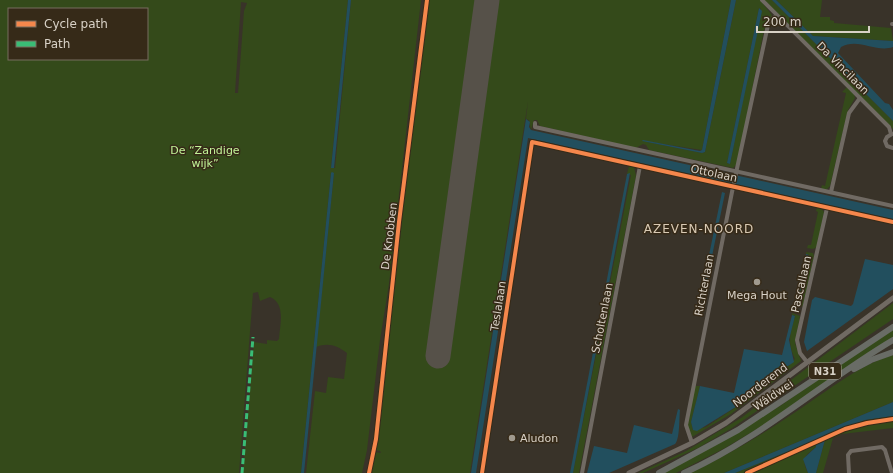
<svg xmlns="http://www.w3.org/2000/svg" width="893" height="473" viewBox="0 0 893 473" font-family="'DejaVu Sans',sans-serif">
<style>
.green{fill:#344a1a;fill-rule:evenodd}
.water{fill:#224f5e}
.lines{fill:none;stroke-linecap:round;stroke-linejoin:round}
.runway{stroke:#565149;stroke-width:25}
.minor{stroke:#706a63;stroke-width:4}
.tertiary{stroke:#706a63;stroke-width:5}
.trunk{stroke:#696c66;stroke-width:6}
.quiet{stroke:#3abd76;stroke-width:3;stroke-dasharray:6 3;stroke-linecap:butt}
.cycleway-casing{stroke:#362a18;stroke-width:6}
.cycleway{stroke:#f5874c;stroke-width:4}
.poi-dot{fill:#a09a8f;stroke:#362a18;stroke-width:1.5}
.labels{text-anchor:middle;stroke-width:3;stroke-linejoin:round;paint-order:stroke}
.shield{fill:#362a18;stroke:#a79f92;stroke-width:1}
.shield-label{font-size:10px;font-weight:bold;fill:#d8d1c6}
.street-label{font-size:11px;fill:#d8d1c6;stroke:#362a18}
.park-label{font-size:11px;fill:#c1f397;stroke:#362a18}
.poi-label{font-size:11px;fill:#d8d1c6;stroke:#362a18}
.neighbourhood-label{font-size:12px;letter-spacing:1px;fill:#d9cab4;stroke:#362a18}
</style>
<rect width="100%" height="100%" fill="#393329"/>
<g class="green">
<path d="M0 0H348L331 167 333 168H335L351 0H421L389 284 380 340 367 450 362 473H306L315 391 326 393 328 377 344 379 347 353C338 346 328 342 316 347L334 173H331L301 473H243L254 342 267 344V340L277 341 279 339C280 324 286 304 270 297L260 301 258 292 253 293 239 473H0ZM241 2 247 3 244 11 238 93H235ZM9 9H147V59H9Z"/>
<path d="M428 0H478L430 355 446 357 494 0H731L702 150 643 141 702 153 705 152 736 0H760L772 15 764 30 737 164 733 168 649 150 646 145 643 144 636 148 540 126 537 120H534L531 130 529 120 526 119 528 101 470 473H373L371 472 375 452 381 453 380 451 375 450ZM759 8 761 9 730 164 727 163Z"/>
<path d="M764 0H772L893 121V129Z"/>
<path d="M776 0H822L820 17H830V20L834 21V23L891 28 893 41 813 36Z"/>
<path d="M847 87 854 94 855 98 848 110 830 186 827 189H821L822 185 825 186 846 93 842 92Z"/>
<path d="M629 166 634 167 636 176 579 473H573L631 175 627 174Z"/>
<path d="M817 207 821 208 824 212 817 247 813 249 807 248 808 245H811L818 212 816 211Z"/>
<path d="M806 252 813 253 814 256 803 305 801 307 794 305V304H797L809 255 806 254Z"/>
<path d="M893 303V319L732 428 698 448 643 473H638L686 451 741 418Z"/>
<path d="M792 313 800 316 795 343 801 361 731 414 692 437 687 426 695 386H700L691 422 693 430 706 427 739 405 766 383 771 373 780 366H788L795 359C787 342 790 334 795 316L792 315Z"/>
<path d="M893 330V337L772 420 725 448 676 473H663L780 406 853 355Z"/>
<path d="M893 355V402L724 473H690C724 457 757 438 788 417 818 398 859 364 893 355Z"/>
<path d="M893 416V428L842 434 833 438 823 473H816L826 436 865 420Z"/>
<path d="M816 440V447C804 457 801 458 808 473H735Z"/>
</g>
<g class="water">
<path d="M348 0H351L334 168H331Z"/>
<path d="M731 0H736L705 152 702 153 642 141 643 140 700 151 702 150Z"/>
<path d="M772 0H776L813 36 893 41V47C876 53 858 37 841 47L838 53 885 103 889 104 893 110V121Z"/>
<path d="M759 8 762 11 730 164 727 163Z"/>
<path d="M526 119 530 122 529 127 531 130 893 210V219L528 138 476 473H471Z"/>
<path d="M332 172 334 173 304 473H301L331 173Z"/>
<path d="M630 173 573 473H570L627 174Z"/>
<path d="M722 192 725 193 703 300 700 299Z"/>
<path d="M806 254 809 255 797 304H794Z"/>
<path d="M865 259 893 265V289L807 351 804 342 812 300 815 297 851 306 853 304Z"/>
<path d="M792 315 795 316 789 340 794 362 788 366H780L771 373 766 383 739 405 697 431 693 430 691 422 700 386 734 393 744 349 782 355Z"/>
<path d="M893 402V416L865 420 826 436 816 473H808L803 459 816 447V440L735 473H724Z"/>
<path d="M678 409 680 410C679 419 680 439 675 444L609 473H587L594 446 627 453 634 425 672 434Z"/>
</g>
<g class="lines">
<path class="runway" d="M438 356 487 0"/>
<g class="minor">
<path d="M762 0 889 127 891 134"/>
<path d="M892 24H893"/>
<path d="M535 123V127L893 206"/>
<path d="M892 134 887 137 885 141 887 146 893 148"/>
<path d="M831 192 849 113 860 98"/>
<path d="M807 362 800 353 797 340 827 208"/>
<path d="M692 443 686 425 733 187 768 25 773 18 777 16"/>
<path d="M482 473 532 142 893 222"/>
<path d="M582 473 640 166"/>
<path d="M849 473 848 455 851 451 882 447 885 450 892 473"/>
</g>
<g class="tertiary">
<path d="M369 473 376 439 399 222 427 0"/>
<path d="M629 473 692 443 726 423 893 298"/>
</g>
<g class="trunk">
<path d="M854 369 871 360 893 352"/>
<path d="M659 473 738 430 893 327"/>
<path d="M684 473C760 439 822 382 893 340"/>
</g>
<path class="quiet" d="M242 473 253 337"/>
<defs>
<g id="cycleway">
<path d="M369 473 376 439 399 222 427 0"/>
<path d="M482 473 532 142 893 222"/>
<path d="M747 473 845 429 867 423 893 419"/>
</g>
</defs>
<use href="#cycleway" class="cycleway-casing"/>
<use href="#cycleway" class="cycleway"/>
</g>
<g class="poi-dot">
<circle cx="757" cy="282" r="4"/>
<circle cx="512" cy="438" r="4"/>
</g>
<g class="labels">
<rect class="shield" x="809" y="363" width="32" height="16" rx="3"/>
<g class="shield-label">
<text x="825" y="375">N31</text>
</g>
<g class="street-label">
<text transform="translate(843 68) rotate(45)" y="4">Da Vincilaan</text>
<text transform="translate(714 173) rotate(12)" y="4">Ottolaan</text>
<text transform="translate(389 236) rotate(-83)" y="4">De Knobben</text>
<text transform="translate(801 284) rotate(-77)" y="4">Pascallaan</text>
<text transform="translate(704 285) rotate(-79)" y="4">Richterlaan</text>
<text transform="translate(498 306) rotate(-81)" y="4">Teslalaan</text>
<text transform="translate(602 318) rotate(-79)" y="4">Scholtenlaan</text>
<text transform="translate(760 385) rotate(-37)" y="4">Noorderend</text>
<text transform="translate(773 395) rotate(-34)" y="4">Wâldwei</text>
</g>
<g class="park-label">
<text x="205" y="154">De “Zandige<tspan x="205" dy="13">wijk”</tspan></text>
</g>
<g class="poi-label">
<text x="757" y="299">Mega Hout</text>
<text x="520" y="442" text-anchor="start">Aludon</text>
</g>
<g class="neighbourhood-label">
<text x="699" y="233">AZEVEN-NOORD</text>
</g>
</g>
<rect x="8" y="8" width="140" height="52" fill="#362a18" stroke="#776d5e"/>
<rect x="16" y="21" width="20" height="6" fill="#f5874c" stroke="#776d5e"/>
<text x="44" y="28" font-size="12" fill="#d8d1c6">Cycle path</text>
<rect x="16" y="41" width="20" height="6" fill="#3abd76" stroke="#776d5e"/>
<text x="44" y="48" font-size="12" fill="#d8d1c6">Path</text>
<path d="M757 26v6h112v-6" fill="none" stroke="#d8d1c6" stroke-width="2"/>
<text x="763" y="26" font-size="12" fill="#d8d1c6" stroke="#362a18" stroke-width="3" paint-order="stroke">200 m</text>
</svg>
